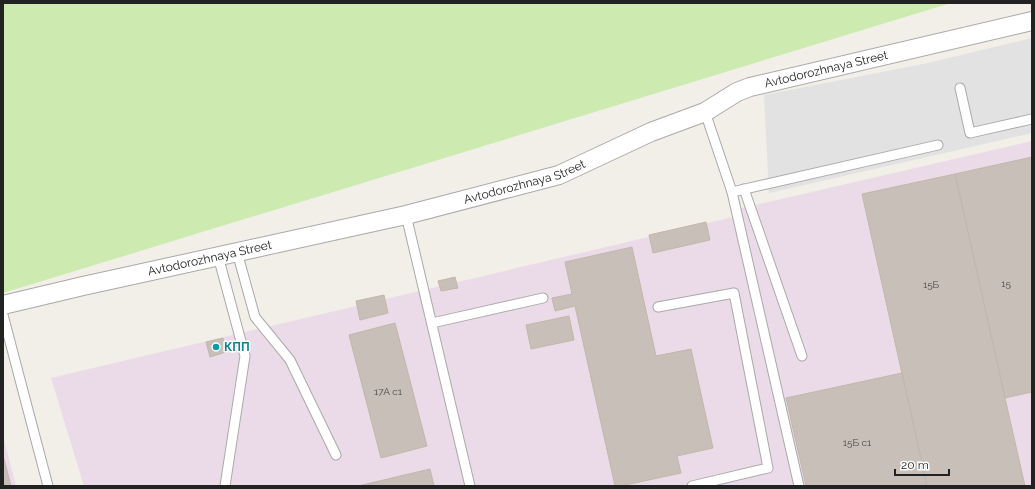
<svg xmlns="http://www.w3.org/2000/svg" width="1035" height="489" viewBox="0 0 1035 489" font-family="Raleway,sans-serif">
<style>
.industrial{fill:#ebdbe8}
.grass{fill:#cdebb0}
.parking{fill:#e2e2e2}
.building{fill:#c7bfb8;stroke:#c4b6ab}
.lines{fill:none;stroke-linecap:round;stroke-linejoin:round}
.lane-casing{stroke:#a9a9a9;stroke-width:11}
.street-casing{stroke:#a9a9a9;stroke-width:20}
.lane{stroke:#fff;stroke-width:9}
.street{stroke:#fff;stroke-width:18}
.culture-dot{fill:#0f9aa8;stroke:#fff;stroke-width:1.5}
.labels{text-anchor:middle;stroke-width:3;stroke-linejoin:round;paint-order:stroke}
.number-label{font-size:10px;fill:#4b4948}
.street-label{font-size:12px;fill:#222;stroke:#fff}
.culture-label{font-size:12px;font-weight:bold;fill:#0d838f;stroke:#fff;text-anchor:start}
</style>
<rect width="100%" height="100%" fill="#f2efe9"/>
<g class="industrial">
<path d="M1032 141V486H84L51 378 733 217 742 208Z"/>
<path d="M3 436 16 486H3Z"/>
</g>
<path class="grass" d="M3 3H951L3 293Z"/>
<path class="parking" d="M1032 38V133L769 193 764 95 928 63Z"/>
<g class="building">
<path d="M1032 157V392L1005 398 955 174Z"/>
<path d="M955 174 1005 398 1025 486H927L862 194Z"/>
<path d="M706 222 710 240 653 253 649 235Z"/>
<path d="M632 247 656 356 691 349 713 448 677 456 681 473 621 486H615L575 306 555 311 552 298 572 294 565 262Z"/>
<path d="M455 277 458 288 441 291 438 281Z"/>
<path d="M384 295 388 313 360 320 356 301Z"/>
<path d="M569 316 574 340 531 349 526 325Z"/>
<path d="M395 323 427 446 381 458 349 335Z"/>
<path d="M223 338 226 352 210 357 206 342Z"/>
<path d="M902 373 927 486H806L786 398Z"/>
<path d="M3 455 11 486H3Z"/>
<path d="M430 469 434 486H358Z"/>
</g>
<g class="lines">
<defs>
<g id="lane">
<path d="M960 88 970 133 1032 119"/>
<path d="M705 112 732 192 799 486"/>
<path d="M744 189 802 356"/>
<path d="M732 192 938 145"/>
<path d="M406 215 470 486"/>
<path d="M237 252 255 317 290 360 336 455"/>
<path d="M218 256 245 356 225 486"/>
<path d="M658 307 734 293 768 468 692 486"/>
<path d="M3 315 48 486"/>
<path d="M432 323 543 298"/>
</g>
<g id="street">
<path id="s1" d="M3 305 83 286 406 215 559 175 651 132 705 112 737 92 750 87 1032 21"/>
</g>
</defs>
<use href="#lane" class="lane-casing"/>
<use href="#street" class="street-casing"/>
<use href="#lane" class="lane"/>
<use href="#street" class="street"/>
</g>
<circle class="culture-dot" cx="216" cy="347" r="4"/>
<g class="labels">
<g class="number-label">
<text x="1006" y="287">15</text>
<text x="931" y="288">15Б</text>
<text x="388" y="395">17А с1</text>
<text x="857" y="446">15Б с1</text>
</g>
<g class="street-label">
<text dy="4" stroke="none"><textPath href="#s1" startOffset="860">Avtodorozhnaya Street</textPath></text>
<text dy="4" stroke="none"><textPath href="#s1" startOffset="536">Avtodorozhnaya Street</textPath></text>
<text dy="4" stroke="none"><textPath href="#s1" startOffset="212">Avtodorozhnaya Street</textPath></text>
</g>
<g class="culture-label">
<text x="224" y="351">КПП</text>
</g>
</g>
<rect width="1035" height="489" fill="none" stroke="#222222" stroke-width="8"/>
<path d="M895 469v6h54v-6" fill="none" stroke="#222222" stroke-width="2"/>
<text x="901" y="469" font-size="12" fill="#222222" stroke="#ffffff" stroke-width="3" paint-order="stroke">20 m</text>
</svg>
